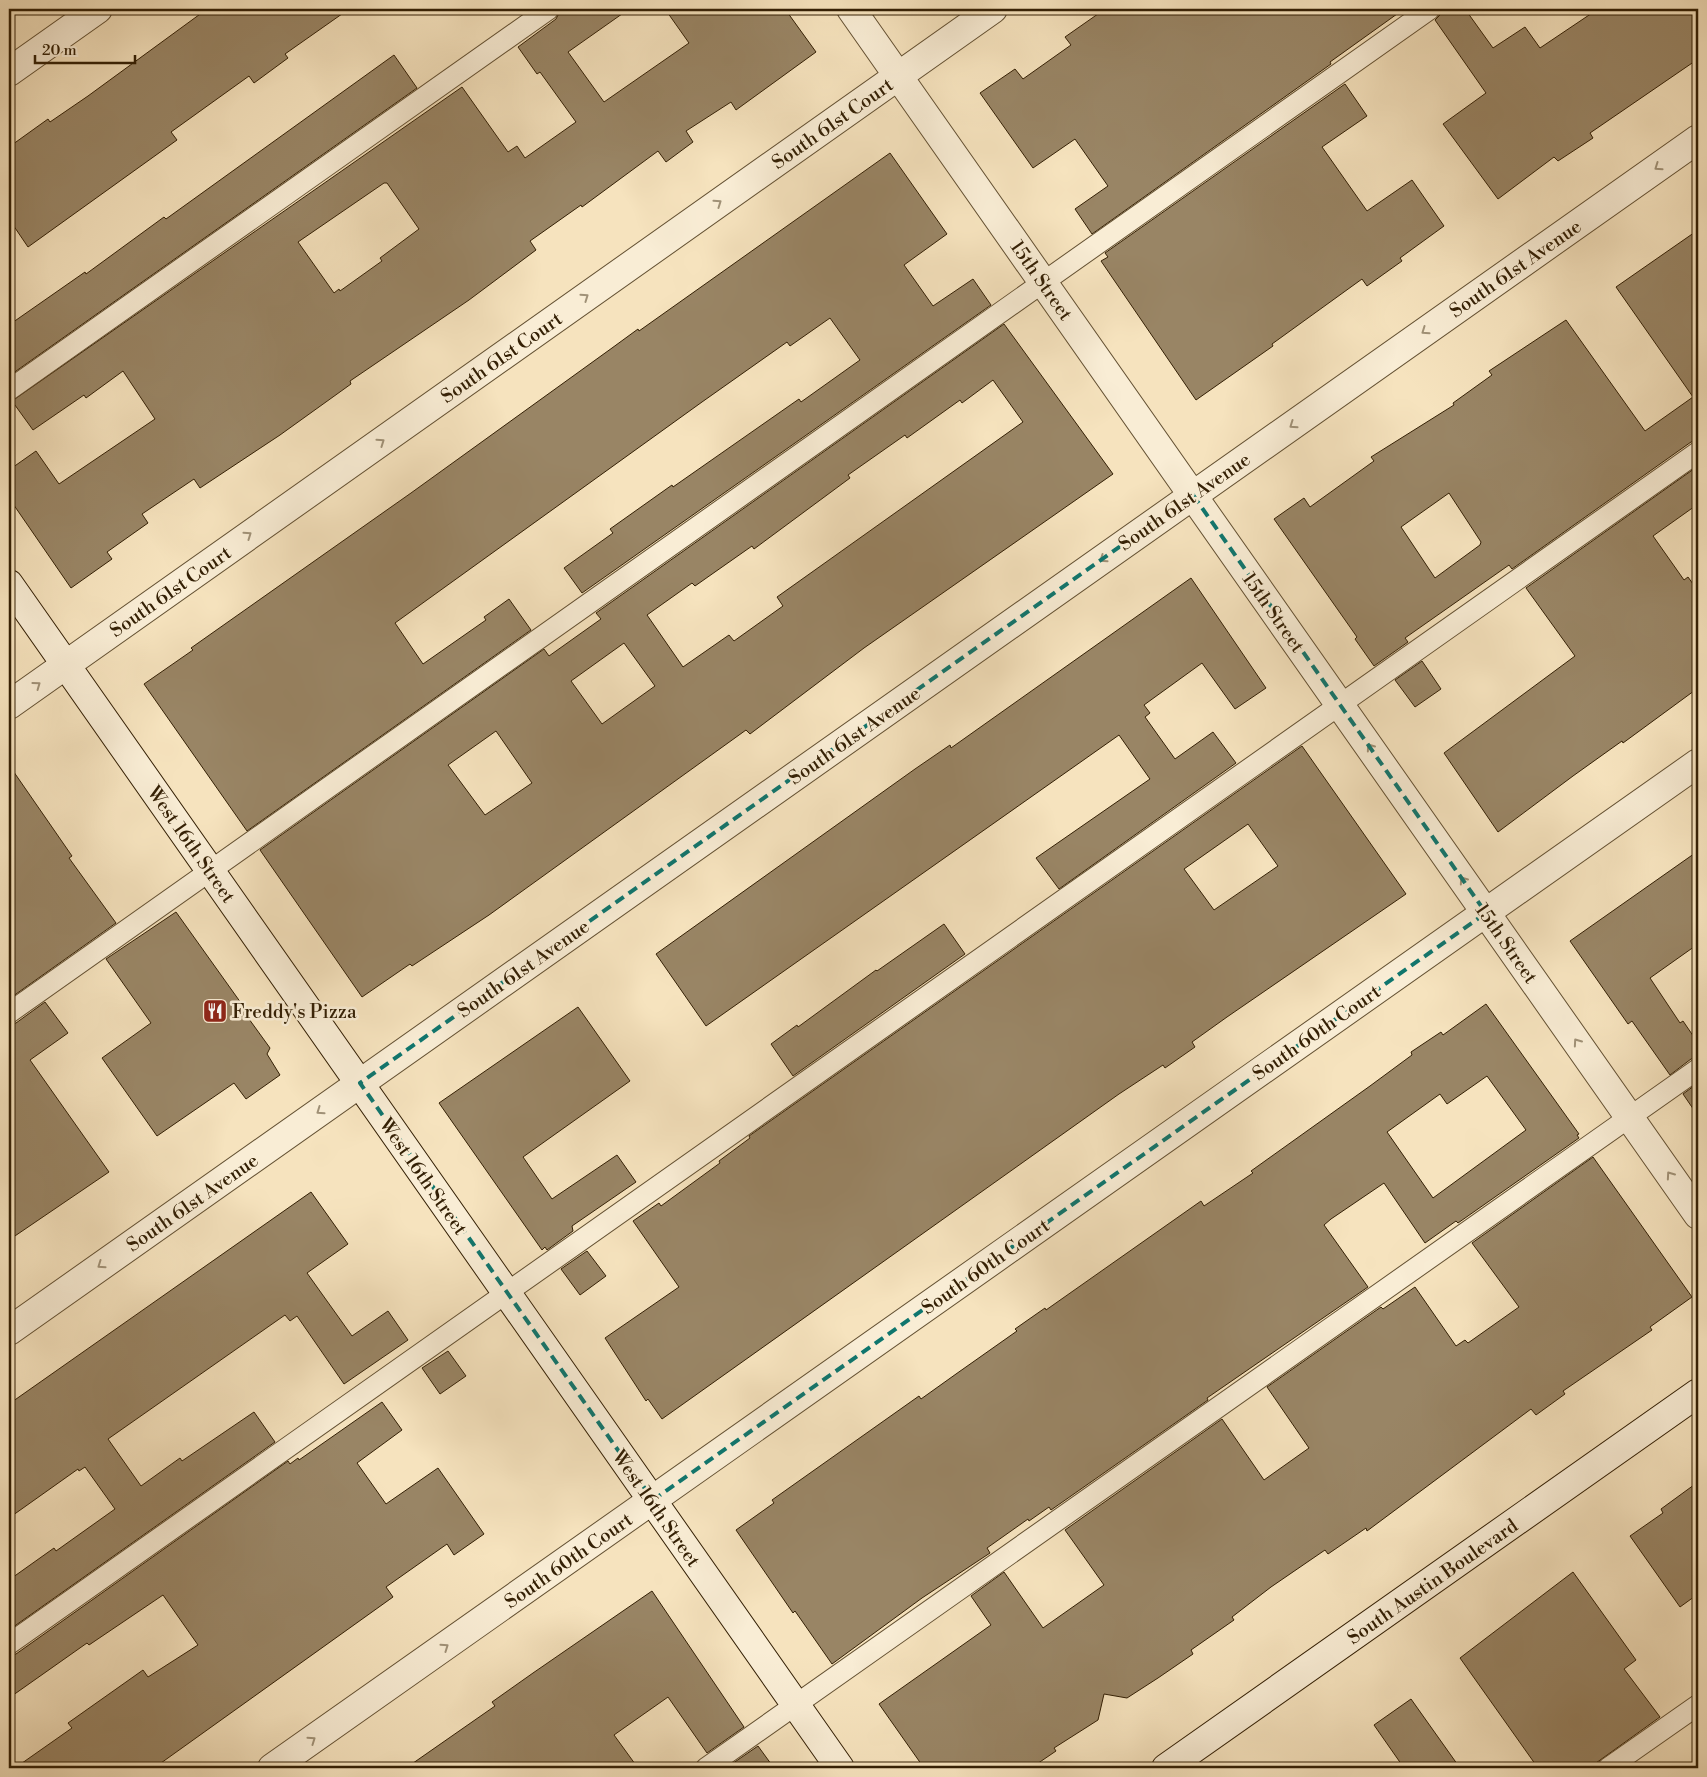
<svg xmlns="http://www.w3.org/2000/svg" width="1707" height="1777" viewBox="0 0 1707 1777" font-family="'Libre Bodoni',serif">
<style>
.building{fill:#998565;stroke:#342005;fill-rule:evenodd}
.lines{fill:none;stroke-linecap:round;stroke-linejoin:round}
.lane-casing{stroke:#645133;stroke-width:22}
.street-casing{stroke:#645133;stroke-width:30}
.secondary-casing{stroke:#342005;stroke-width:30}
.lane{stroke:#f9edd5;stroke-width:20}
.street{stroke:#f9edd5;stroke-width:28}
.secondary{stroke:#f9edd5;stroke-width:28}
.oneway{stroke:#a09177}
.marked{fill:none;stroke:#0f766e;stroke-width:4;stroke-dasharray:10 6;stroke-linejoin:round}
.labels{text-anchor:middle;stroke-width:5;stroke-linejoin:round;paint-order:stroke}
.street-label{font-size:19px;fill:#342005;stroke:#f9edd5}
.poi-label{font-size:19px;fill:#342005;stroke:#f9edd5;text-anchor:start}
</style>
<rect width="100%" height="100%" fill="#f6e3be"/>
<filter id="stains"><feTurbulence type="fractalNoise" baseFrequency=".004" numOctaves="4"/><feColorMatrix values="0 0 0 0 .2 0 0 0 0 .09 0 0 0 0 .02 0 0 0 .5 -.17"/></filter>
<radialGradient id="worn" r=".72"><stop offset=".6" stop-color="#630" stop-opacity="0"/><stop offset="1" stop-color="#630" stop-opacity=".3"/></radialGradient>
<g class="building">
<path d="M207 9H349L285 54 288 58 254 83 249 76 171 132 177 140 28 247 9 219V147L48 119 50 122 88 96Z"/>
<path d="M561 9H629L568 52 604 102 689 43 665 9H785L816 52 736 110 731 102 686 131 693 142 666 162 658 151 582 207 581 205 530 241 536 250 469 300 350 381 351 384 280 435 200 488 194 479 142 514 148 523 107 552 112 559 71 588 9 498V470L36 451 59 484 155 419 123 371 86 398 84 395 33 430 12 401 462 87 508 152 517 146 525 158 576 122 540 72 537 74 518 47 556 19ZM384 183H387L419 229 380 258 382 261 340 291 339 289 334 293 298 242Z"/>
<path d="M1105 9H1404L1330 62 1331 64 1092 234 1075 209 1108 186 1075 139 1033 168 980 93 1015 69 1023 79 1071 45 1065 37Z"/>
<path d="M1442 9H1465L1493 48 1525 27 1540 48 1598 9H1698V59L1590 133 1593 138 1558 161 1554 157 1498 199 1443 124 1486 93 1435 20 1441 14Z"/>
<path d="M394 55 417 88 9 376V325L85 272 86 274 164 217 166 219Z"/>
<path d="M1345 84 1367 116 1322 147 1367 211 1412 180 1444 226 1400 258 1402 261 1367 286 1362 279 1272 344 1273 346 1196 400 1101 261 1108 257 1105 253Z"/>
<path d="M890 153 947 234 904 265 933 306 973 279 991 305 582 593 564 568 613 533 610 529 672 485 673 487 799 399 801 402 860 360 830 318 790 346 787 342 702 402 395 623 423 664 486 620 484 617 509 599 531 630 247 831 144 684 193 650 191 648 411 493 612 348 638 329 639 331Z"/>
<path d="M1698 230V440L1691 442 1512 569 1509 565 1405 638 1408 642 1374 666 1355 639 1357 637 1274 519 1304 498 1310 507 1374 461 1371 457 1454 405 1453 403 1492 375 1489 371 1566 320 1645 431 1693 397 1616 287ZM1449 493 1481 542 1480 545 1435 578 1401 527Z"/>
<path d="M1004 324 1113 474 864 648 750 734 746 730 489 915 412 966 410 964 362 997 260 850 544 649 549 656 601 619 596 613ZM993 380 1023 422 777 597 783 606 734 641 729 635 683 667 647 615 692 583 695 586 752 546 754 549 850 478 848 475 905 435 907 438 960 400 962 403ZM624 643 655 686 602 724 571 681ZM496 731 532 783 485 815 448 765Z"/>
<path d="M1698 466V504L1653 536 1684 580 1688 577 1698 591V688L1623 743 1622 741 1573 776 1498 832 1444 753 1575 656 1526 588Z"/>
<path d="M1191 578 1266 688 1235 709 1202 663 1144 705 1150 713 1145 717 1175 759 1213 732 1236 763 1059 889 1036 858 1150 779 1119 735 706 1026 656 954 915 769 950 745 951 748Z"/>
<path d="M1422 661 1441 689 1415 707 1395 680Z"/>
<path d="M1302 746 1406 894 1227 1017 1192 1042 1195 1047 1165 1068 1163 1065 1119 1094 662 1419 648 1399 646 1401 605 1338 679 1287 633 1221 659 1203 661 1206 720 1163 719 1161 750 1138 749 1136ZM1248 824 1278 866 1214 910 1184 869Z"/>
<path d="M9 765 72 856 69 858 116 923 9 999Z"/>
<path d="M1698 851V944L1650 978 1680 1023 1683 1021 1698 1043V1057L1691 1059 1670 1075 1632 1021 1628 1024 1570 941Z"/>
<path d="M176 912 251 1017 249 1019 270 1048 267 1054 280 1075 246 1099 234 1083 157 1136 102 1058 151 1023 106 959Z"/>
<path d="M944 924 965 954 793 1076 771 1044 797 1025 798 1027 876 970 877 971Z"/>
<path d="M45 1002 68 1033 30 1060 109 1172 9 1240V1025L16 1023Z"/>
<path d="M1486 1004 1579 1134 1577 1135 1579 1138 1458 1223 1456 1221 1425 1243 1384 1183 1331 1219 1324 1225 1368 1287 1207 1398 1208 1400 1051 1510 1049 1507 1029 1521 1028 1519 987 1548 990 1553 922 1598 832 1664 795 1611 793 1613 736 1530 774 1503 772 1500 919 1396 921 1399 956 1374 1017 1331 1015 1329 1045 1308 1046 1310 1201 1201 1204 1206 1253 1173 1251 1171 1370 1086 1412 1055 1411 1052 1441 1032 1443 1035ZM1487 1076 1526 1130 1433 1198 1387 1132 1440 1094 1447 1104Z"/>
<path d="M578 1007 630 1081 523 1157 552 1199 617 1155 636 1182 572 1226 573 1231 547 1250 545 1247 542 1250 439 1103Z"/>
<path d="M1698 1083V1116L1683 1094Z"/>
<path d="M1593 1157 1692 1297 1650 1327 1652 1330 1563 1391 1565 1394 1536 1415 1531 1409 1367 1531 1366 1528 1328 1554 1325 1550 1271 1587 1232 1617 1234 1620 1191 1650 1193 1654 1158 1678 1127 1698 1104 1694 1098 1720 1054 1748 1056 1751 1031 1768H924L879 1704 991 1625 971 1596 1004 1572 1043 1628 1104 1585 1065 1530 1222 1419 1264 1480 1309 1448 1267 1387 1381 1307 1383 1309 1415 1287 1456 1346 1465 1340 1468 1343 1519 1307 1472 1243Z"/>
<path d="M311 1192 348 1244 307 1273 352 1336 388 1311 408 1340 344 1384 297 1316 290 1321 285 1315 108 1439 141 1486 180 1458 182 1461 254 1412 275 1442 9 1630V1580L54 1548 56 1551 115 1509 85 1467 79 1471 78 1469 9 1518V1404Z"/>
<path d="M587 1251 606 1276 580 1295 561 1269Z"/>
<path d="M448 1351 466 1376 440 1394 422 1368Z"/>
<path d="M382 1402 402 1430 357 1463 386 1504 438 1468 484 1534 454 1555 447 1544 386 1587 393 1597 154 1768H15L72 1728 68 1723 143 1670 148 1677 198 1645 163 1595 89 1645 87 1643 9 1698V1656L16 1654 288 1461 290 1464 298 1458 299 1460Z"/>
<path d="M1698 1482V1594L1680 1607 1630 1536 1663 1513 1661 1509Z"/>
<path d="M1573 1572 1636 1660 1624 1669 1660 1717 1589 1768H1538L1460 1658Z"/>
<path d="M652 1591 744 1727 707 1753 668 1697 614 1735 638 1768H406L495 1706 492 1702 533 1673Z"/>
<path d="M1411 1699 1460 1768H1404L1374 1725Z"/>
<path d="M758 1746 774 1768H726Z"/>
</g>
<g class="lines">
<defs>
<g id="lane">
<path d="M9 390 549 9"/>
<path d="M9 1013 1430 9"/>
<path d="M9 1644 1698 452"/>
<path d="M706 1768 1698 1069"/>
<path d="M1608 1768 1698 1705"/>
</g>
<g id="street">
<path d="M851 9 1698 1215"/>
<path d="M9 72 98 9"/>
<path d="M9 705 993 9"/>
<path d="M9 1331 1698 139"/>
<path d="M272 1768 1698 763"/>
</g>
<g id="secondary">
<path d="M9 584 840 1768"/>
<path d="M1166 1768 1698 1393"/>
</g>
</defs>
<use href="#lane" class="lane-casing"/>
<use href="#street" class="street-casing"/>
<use href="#secondary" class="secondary-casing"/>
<use href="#lane" class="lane"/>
<use href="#street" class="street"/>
<use href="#secondary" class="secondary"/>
</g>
<defs><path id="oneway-chevron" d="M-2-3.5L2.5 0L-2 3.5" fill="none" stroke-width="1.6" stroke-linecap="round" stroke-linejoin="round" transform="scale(1.25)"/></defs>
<g class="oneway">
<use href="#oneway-chevron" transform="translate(1658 167) rotate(145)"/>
<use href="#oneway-chevron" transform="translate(718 203) rotate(-35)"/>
<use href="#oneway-chevron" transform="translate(585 297) rotate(-35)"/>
<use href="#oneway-chevron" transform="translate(1425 331) rotate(145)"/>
<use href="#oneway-chevron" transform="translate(1293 425) rotate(145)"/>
<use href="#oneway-chevron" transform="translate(381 442) rotate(-35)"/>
<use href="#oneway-chevron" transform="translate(248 535) rotate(-35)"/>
<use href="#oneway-chevron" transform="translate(1103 559) rotate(145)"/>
<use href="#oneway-chevron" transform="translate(37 685) rotate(-36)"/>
<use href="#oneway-chevron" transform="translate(1370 747) rotate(-125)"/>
<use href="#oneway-chevron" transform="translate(1463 880) rotate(-125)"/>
<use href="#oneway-chevron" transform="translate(1577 1042) rotate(-125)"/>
<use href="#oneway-chevron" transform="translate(320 1111) rotate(145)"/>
<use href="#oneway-chevron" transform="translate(1670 1175) rotate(-125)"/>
<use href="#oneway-chevron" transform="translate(101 1265) rotate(145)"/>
<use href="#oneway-chevron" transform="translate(445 1647) rotate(-35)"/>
<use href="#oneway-chevron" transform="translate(312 1740) rotate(-35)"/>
</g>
<path class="marked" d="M1193 495 1486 913 653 1500 360 1083Z"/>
<defs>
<symbol id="restaurant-square" viewBox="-11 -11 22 22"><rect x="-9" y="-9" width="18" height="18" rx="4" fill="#8f2418" stroke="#f9edd5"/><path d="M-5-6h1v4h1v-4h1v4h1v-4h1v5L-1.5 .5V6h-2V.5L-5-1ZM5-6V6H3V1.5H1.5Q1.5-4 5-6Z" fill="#fff"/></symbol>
</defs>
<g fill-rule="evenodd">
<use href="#restaurant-square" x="201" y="997" width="28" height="28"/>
</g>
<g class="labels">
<g class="street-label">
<text transform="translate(832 123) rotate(-35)" y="7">South 61st Court</text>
<text transform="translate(1515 268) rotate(-35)" y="7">South 61st Avenue</text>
<text transform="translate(1042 280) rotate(55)" y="7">15th Street</text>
<text transform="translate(501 357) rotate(-35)" y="7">South 61st Court</text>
<text transform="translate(1184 501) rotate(-35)" y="7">South 61st Avenue</text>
<text transform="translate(170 591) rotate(-35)" y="7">South 61st Court</text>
<text transform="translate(1274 612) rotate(55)" y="7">15th Street</text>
<text transform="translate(854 735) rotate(-35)" y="7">South 61st Avenue</text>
<text transform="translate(192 844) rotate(55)" y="7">West 16th Street</text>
<text transform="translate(1507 943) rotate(55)" y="7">15th Street</text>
<text transform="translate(523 968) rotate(-35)" y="7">South 61st Avenue</text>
<text transform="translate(1316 1032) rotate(-35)" y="7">South 60th Court</text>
<text transform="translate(424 1176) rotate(55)" y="7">West 16th Street</text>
<text transform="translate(192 1202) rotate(-35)" y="7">South 61st Avenue</text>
<text transform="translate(985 1266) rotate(-35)" y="7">South 60th Court</text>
<text transform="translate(657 1508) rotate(55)" y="7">West 16th Street</text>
<text transform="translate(568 1560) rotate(-35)" y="7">South 60th Court</text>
<text transform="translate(1432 1581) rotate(-35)" y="7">South Austin Boulevard</text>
</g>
<g class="poi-label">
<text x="232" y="1018">Freddy's Pizza</text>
</g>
</g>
<rect width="1707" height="1777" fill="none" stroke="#f6e3be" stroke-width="30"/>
<rect x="10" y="10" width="1687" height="1757" fill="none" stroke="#342005" stroke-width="2.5"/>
<rect x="15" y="15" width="1677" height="1747" fill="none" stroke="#342005"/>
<path d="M35 55v8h100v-8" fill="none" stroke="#342005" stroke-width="2.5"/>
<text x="42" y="55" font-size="15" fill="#342005" stroke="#f9edd5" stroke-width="4" paint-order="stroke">20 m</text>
<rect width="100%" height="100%" filter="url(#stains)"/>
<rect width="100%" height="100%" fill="url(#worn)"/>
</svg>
